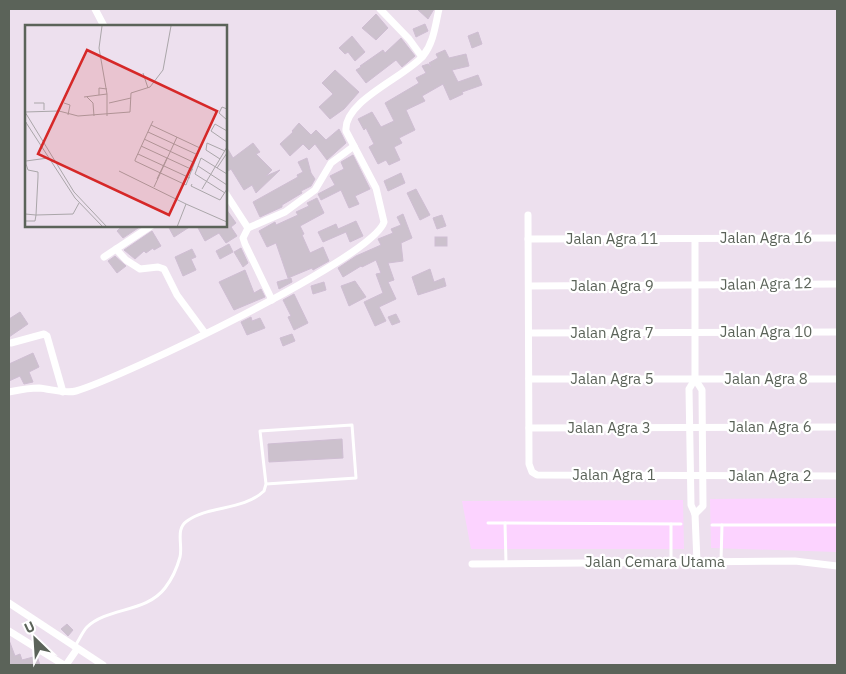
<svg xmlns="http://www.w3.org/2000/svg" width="846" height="674" viewBox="0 0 846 674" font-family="'IBM Plex Sans',sans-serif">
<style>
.commercial{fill:#fcd3ff}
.building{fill:#ccc1cd;stroke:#cfbed3}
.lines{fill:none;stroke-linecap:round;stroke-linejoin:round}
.lane{stroke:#fff;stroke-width:3}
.street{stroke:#fff;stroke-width:7}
.labels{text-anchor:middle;stroke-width:4.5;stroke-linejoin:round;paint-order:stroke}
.street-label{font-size:15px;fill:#5b6359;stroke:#fff}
.inset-road{fill:none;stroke:#aaa6a9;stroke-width:1}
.view{fill:#d62828;fill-opacity:0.15;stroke:#d62828;stroke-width:2.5}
.inset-edge{fill:none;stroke:#5b6359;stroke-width:2.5}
</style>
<rect width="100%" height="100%" fill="#ede0ee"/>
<g class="commercial">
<path d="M837 498V552L711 548 710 499Z"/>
<path d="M683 500 684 549H471L462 501Z"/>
</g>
<g class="building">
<path d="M417 9H434L428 19Z"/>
<path d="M376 14 388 28 376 40 362 28Z"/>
<path d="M425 24 428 31 416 37 413 29Z"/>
<path d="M478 32 482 44 472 48 468 36Z"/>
<path d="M352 36 365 52 355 61 348 52 345 54 339 48Z"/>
<path d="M401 38 415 56 402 67 396 60 366 83 356 70 361 67 360 66 383 50 385 53Z"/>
<path d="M445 50 449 58 466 54 469 66 452 70 458 82 478 75 482 85 462 92 463 94 450 100 443 84 422 96 425 101 406 110 415 130 399 138 402 143 394 147 400 160 389 165 386 160 378 164 369 147 374 144 366 128 364 130 358 119 372 112 381 127 394 121 385 103 419 83 416 78 426 73 422 66 428 64 431 67 429 63 438 58 436 54Z"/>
<path d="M335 70 359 92 344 109 330 119 319 107 333 94 322 83Z"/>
<path d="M299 123 311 135 316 130 326 140 339 129 346 143 327 160 315 144 309 150 303 144 290 156 280 144 293 132 292 131Z"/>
<path d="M253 143 260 152 256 154 272 170 266 176 280 170 256 193 252 185 244 190 231 169 228 171 226 168V146L233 158Z"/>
<path d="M353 155 370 189 355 196 359 204 349 208 341 190 321 200 318 194 335 185 330 176 344 169 341 162Z"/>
<path d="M307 158 311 173 315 179 311 186 301 191 302 193 282 205V207L260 217 253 202 298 177 297 175 303 172 298 162Z"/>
<path d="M401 173 405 183 388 191 384 181Z"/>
<path d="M416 189 430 215 420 220 407 193Z"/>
<path d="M317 198 324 213 300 226 304 234 302 235 310 253 323 247 329 261 313 270 312 268 288 278 276 243 267 247 259 231 275 222 276 225 298 215 296 212 309 206 307 203Z"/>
<path d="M226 209 236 223 231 227 237 236 226 243 219 233 205 241 197 226H226Z"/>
<path d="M403 214 412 238 401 243 403 261 388 263 394 280 388 282 396 299 379 307 386 321 375 326 364 302 383 293 376 274 381 273 376 260 362 267 361 266 343 277 338 268 356 256 381 245 378 239 393 233 391 229 401 225 397 217Z"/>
<path d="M442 215 446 226 437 229 433 218Z"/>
<path d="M356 221 363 236 350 242 346 232 323 242 318 232 336 224 338 229Z"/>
<path d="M122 226H141L123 238 117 231Z"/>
<path d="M168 226H191L174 237Z"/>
<path d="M152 231 161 246 154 250 153 248 146 253 144 251 135 259 124 250Z"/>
<rect x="435" y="237" width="12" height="9"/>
<path d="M229 244 233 252 220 259 216 251Z"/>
<path d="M241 248 248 263 243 267 234 252Z"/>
<path d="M192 249 196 257 191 259 196 270 183 276 175 257Z"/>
<path d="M115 256 126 266 117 273 108 261Z"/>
<path d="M430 269 434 282 444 278 446 286 418 295 412 277Z"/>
<path d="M245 270 254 293 261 289 265 297 234 310 219 282Z"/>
<path d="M291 278 292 282 279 289 277 282Z"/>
<path d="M355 281 366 297 349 306 341 286Z"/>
<path d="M324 282 326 290 313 294 311 286Z"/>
<path d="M294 294 308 323 294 330 288 317 291 316 283 300Z"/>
<path d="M20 312 28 324 9 337V319Z"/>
<path d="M396 314 400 322 392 325 388 317Z"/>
<path d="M251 317 252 321 260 318 265 328 247 335 241 322Z"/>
<path d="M292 334 295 341 283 346 280 338Z"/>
<path d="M33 353 39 367 29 372 33 382 24 384 20 376 9 381V364Z"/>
<path d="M342 439 343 458 269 462 268 444Z"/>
<path d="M67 624 73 630 68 636 61 629Z"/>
<path d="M9 640 15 656 20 654 22 660 37 656 40 665H9Z"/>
</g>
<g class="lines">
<g class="lane">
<path d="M488 523 681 524"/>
<path d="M505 523 506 563"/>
<path d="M671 524V561"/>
<path d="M712 525H837"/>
<path d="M721 561 722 525"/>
<path d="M75 646C79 640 83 631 87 627 108 607 146 613 165 588 172 579 177 568 180 557 183 545 175 529 187 521 209 505 243 511 264 491L266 484 356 478 352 425 260 431 266 484"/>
</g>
<g class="street">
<path d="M95 9 104 26"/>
<path d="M380 9 409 39 422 57"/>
<path d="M226 194 248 228 243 238 245 244 272 300"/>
<path d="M528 215 529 464 532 472 537 475 837 476"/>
<path d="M248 228 285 212 304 198 315 190 331 163 354 146"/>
<path d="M528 239 837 238"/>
<path d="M695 239V379L689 389 691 505 695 514 697 562"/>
<path d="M116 249 126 260 140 269 158 267 164 269 177 295 205 333"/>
<path d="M104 257 151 226"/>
<path d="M529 286 837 284"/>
<path d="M529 333 837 332"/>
<path d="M11 343 44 334 47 336 63 392"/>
<path d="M529 379H837"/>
<path d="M9 392C19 390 28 388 39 388 51 389 65 394 76 391 121 378 373 258 384 222L376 188 346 131C343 101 405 77 423 56 434 42 435 26 439 9"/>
<path d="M529 428 837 427"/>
<path d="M695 514 703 506 702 390 695 379"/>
<path d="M472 564 795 561 837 566"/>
<path d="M9 603 103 665"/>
<path d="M9 631 64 665"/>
<path d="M66 665 77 649"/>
</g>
</g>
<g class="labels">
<g class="street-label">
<text x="766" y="243">Jalan Agra 16</text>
<text x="612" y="244">Jalan Agra 11</text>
<text transform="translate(766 284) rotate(-1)" y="5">Jalan Agra 12</text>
<text x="612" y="291">Jalan Agra 9</text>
<text x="766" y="337">Jalan Agra 10</text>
<text x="612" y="338">Jalan Agra 7</text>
<text x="612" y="384">Jalan Agra 5</text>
<text x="766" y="384">Jalan Agra 8</text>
<text x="770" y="432">Jalan Agra 6</text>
<text x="609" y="433">Jalan Agra 3</text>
<text x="614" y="480">Jalan Agra 1</text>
<text x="770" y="481">Jalan Agra 2</text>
<text x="655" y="567">Jalan Cemara Utama</text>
</g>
</g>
<g transform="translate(25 25)">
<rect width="202" height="202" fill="#ede0ee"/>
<path class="inset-road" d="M77 1 74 23 82 69M118 48 123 63M74 70V63L82 64M59 72 82 69V91M62 72 68 78 69 91M9 78H19V85M39 78 45 80 43 90M84 78 106 73M202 84 197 82 194 88 202 95M0 87 34 86 53 91 105 87 106 68 125 62 138 45 146 1M0 87 49 167 82 202M0 96 50 173 78 202M1 97V139M126 100 175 123 161 160 110 136V135L126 100 128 96M202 106 190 99 186 106 202 117M123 107 173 130M119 114 170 138M116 121 168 145M113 129 165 153M195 134 181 125 182 118 200 126M1 136 23 133M173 141 202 160M192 143 202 128M94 146 161 179M132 154 142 133M167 159 166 161 195 175 202 164M129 162 152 112M177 164 202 122M200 168 170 149 176 133 202 149M0 189 11 190 13 152V147L3 145 1 139M0 196H10L11 190 48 189 54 178M152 202 161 179 202 197"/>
<path class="view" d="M62 25 192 86 144 190 13 129Z"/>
<rect width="202" height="202" class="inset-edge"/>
</g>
<rect width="846" height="674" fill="none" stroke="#5b6359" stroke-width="20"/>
<g transform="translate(35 639) rotate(335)" stroke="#ffffff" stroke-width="4" paint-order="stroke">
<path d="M0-4L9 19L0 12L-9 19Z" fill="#5b6359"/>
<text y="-8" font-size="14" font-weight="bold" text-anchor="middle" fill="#5b6359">U</text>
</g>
</svg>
